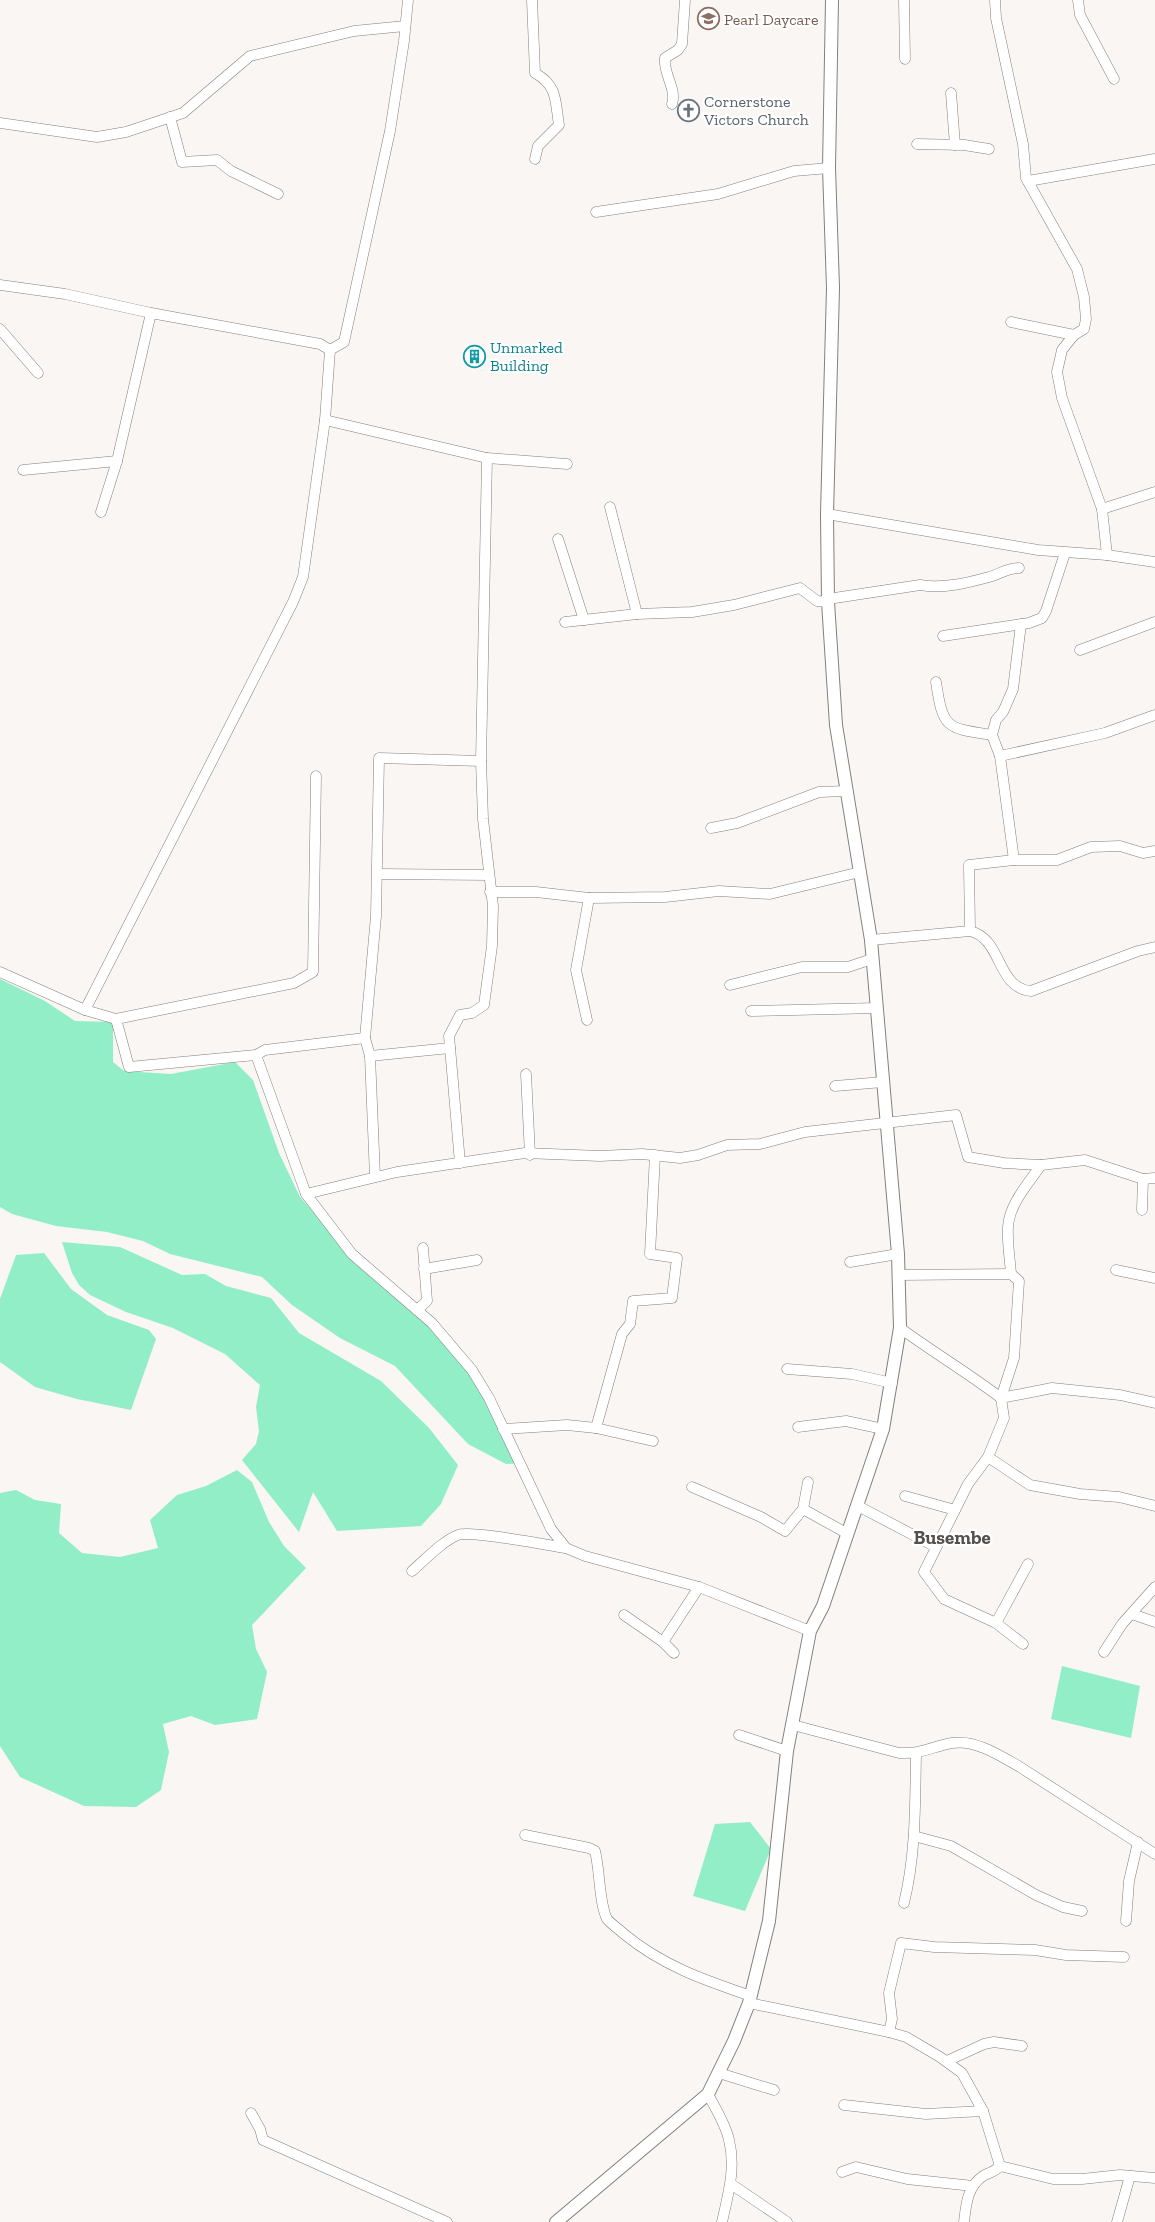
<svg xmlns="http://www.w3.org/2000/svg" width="1155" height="2222" viewBox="0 0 1155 2222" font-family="'Zilla Slab',serif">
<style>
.green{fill:#91eec6}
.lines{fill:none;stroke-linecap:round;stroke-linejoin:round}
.minor-casing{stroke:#82807e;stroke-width:11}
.tertiary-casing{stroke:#82807e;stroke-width:14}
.minor{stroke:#fff;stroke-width:10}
.tertiary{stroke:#fff;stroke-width:12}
.labels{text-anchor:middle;stroke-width:4.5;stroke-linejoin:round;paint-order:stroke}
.education-label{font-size:16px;fill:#785e54;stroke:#fff;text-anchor:start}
.worship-label{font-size:16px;fill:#5b616d;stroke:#fff;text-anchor:start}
.culture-label{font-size:16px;fill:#0d838f;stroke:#fff;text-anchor:start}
.quarter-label{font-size:19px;font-weight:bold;fill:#53514f;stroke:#fff}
</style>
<rect width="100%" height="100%" fill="#f9f6f4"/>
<g class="green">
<path d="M0 979 45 1001 75 1021 113 1022V1062L124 1071 171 1074 235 1062 253 1080 279 1153 300 1197 354 1258 445 1339 506 1428 525 1463 506 1464 468 1444 395 1366 340 1338 292 1305 262 1277 170 1254 143 1241 107 1232 56 1226 12 1214 0 1207Z"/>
<path d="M62 1242 120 1247 182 1275 205 1274 226 1286 271 1298 299 1333 381 1381 429 1428 458 1465 441 1504 421 1526 337 1531 313 1492 299 1532 242 1460 256 1444 259 1431 256 1407 260 1385 225 1354 173 1328 126 1312 90 1295 79 1285 72 1273Z"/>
<path d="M44 1253 71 1289 107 1315 149 1330 156 1339 131 1410 77 1399 35 1387 0 1362V1299L16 1255Z"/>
<path d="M237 1470 252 1482 269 1522 284 1546 306 1568 252 1625 256 1649 267 1672 257 1719 215 1725 191 1716 163 1724 169 1752 161 1790 136 1807 84 1806 20 1777 0 1746V1493L16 1490 35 1500 61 1504 59 1533 82 1553 120 1557 158 1548 150 1520 177 1495 206 1486Z"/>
<path d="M1062 1666 1140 1686 1131 1738 1051 1719Z"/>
<path d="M750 1822 771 1849 745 1911 693 1896 715 1824Z"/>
</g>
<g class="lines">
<defs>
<g id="minor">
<path d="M532 0 535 73C558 86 555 101 559 125L538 146 535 159"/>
<path d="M904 0 905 59"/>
<path d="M995 0 996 18 1023 144 1026 178 1077 269 1084 297 1086 319 1084 329 1074 335 1062 350 1057 372 1062 398 1102 509 1107 555"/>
<path d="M1078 0 1080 15 1114 79"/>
<path d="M951 93 955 145"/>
<path d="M672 104C677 89 663 74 665 58L678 50 682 44 685 0"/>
<path d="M170 117 182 162 217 160 231 171 278 194"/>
<path d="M0 123 97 137 126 132 183 113 250 56 354 31 405 26"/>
<path d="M917 144 964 145 989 149"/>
<path d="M1028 181 1155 159"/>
<path d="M596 212 718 194 794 171 829 168"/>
<path d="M0 285 65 294 151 313 320 344 330 350 344 342 390 131 404 41 408 0"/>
<path d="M1011 322 1074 335"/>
<path d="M0 329 38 373"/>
<path d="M325 420 487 458 567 464"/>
<path d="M23 470 117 461"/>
<path d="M610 507 637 614"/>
<path d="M1102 509 1155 492"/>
<path d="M101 512 117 461 151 313"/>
<path d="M827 514 1038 550 1107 555 1155 562"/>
<path d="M558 539 584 620"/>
<path d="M828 599 920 585C943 589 967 583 989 577 1000 574 1007 568 1019 568"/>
<path d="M565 622 637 614 692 612 734 605 800 588 817 601 828 602"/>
<path d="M943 636 1029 623 1042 618 1046 611 1065 553"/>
<path d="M1080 650 1155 622"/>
<path d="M936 682C943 729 946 728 992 735"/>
<path d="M1000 756 1105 733 1155 715"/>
<path d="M711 828 737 823 819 792 847 791"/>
<path d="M1014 860 1000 756 992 735 996 720 1003 712 1013 689 1021 624"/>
<path d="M379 874 489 875"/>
<path d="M490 892H536L589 898 665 897 719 891 770 894 860 872"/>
<path d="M970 931 969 865 1014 860H1057L1091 847 1120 846 1143 853 1155 851"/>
<path d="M871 940 970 931C1003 939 996 988 1031 991L1138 951 1155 947"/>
<path d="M0 972 85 1010 116 1019 129 1067 256 1055 265 1050 365 1038"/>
<path d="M730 985 802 967H848L872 959"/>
<path d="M85 1010 293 602 303 577 325 420 330 350"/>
<path d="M751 1011 877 1008"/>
<path d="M116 1019 294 983 313 972 316 776"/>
<path d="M587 1020 576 970 589 898"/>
<path d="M256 1055 306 1194 352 1254 432 1323 472 1370 489 1398 551 1529 566 1548 585 1556 699 1587 810 1631"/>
<path d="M370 1056 450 1048"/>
<path d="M526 1074 530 1155"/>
<path d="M835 1086 883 1082"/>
<path d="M460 1163 449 1036 460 1015 472 1013 484 1005 492 946 493 906 483 819 481 761 487 458"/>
<path d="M375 1177 370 1056 365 1038 376 916 379 758 481 761"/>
<path d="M306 1194 397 1172 525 1153 600 1156 642 1154 680 1158 698 1155 727 1145 760 1144 805 1132 956 1115 968 1157 1004 1163 1041 1165 1085 1160 1143 1179 1155 1178"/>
<path d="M1142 1210 1143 1179"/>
<path d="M850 1262 898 1254"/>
<path d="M424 1269 477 1260"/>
<path d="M1116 1270 1155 1278"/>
<path d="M1011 1274C1010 1259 1007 1243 1008 1227 1009 1204 1029 1183 1041 1165"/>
<path d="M898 1275 1011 1274 1019 1281 1014 1358 1001 1398 1004 1418 988 1457 968 1484 924 1572 944 1599 996 1623 1023 1644"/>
<path d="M417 1310 427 1301 423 1248"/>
<path d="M900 1328C933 1352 968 1373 1001 1398L1052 1388 1120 1395 1155 1403"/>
<path d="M787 1369 852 1374 892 1383"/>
<path d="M798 1427 846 1421 883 1429"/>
<path d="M596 1428 622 1334 630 1324 633 1301 672 1298 677 1258 650 1254 655 1155"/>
<path d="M503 1429 567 1425 596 1428 653 1441"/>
<path d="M988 1457 1030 1485 1080 1494 1119 1497 1155 1506"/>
<path d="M692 1487 761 1517 785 1531 803 1509 808 1482"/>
<path d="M905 1496 955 1510"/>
<path d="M858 1506 936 1547"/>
<path d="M803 1509 848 1534"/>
<path d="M412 1571C426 1559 441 1542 458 1535 470 1530 547 1545 566 1548"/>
<path d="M1132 1614 1155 1622"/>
<path d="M624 1615 663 1642 674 1653"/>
<path d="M996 1623 1028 1564"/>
<path d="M663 1642 699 1587"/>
<path d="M1104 1652 1122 1624 1155 1587"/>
<path d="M793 1725 899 1753C922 1754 931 1747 952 1743 975 1739 1001 1756 1020 1767L1155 1854"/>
<path d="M739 1735 787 1751"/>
<path d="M525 1835 589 1848 595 1851C600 1870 599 1903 607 1919 611 1924 619 1929 624 1934 663 1966 704 1980 751 1996"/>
<path d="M914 1836 951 1846 1036 1895 1063 1907 1082 1911"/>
<path d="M904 1903C916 1854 915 1804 916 1754"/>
<path d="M1126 1921 1129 1881 1138 1842"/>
<path d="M749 2003 889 2032 906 2037 940 2057 962 2073 983 2111 1000 2166 1053 2179H1082L1120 2175 1155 2178"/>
<path d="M889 2032 892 2019 889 1993 901 1943 934 1947 1035 1950 1066 1955 1124 1957"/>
<path d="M947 2061 984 2044 994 2042 1022 2046"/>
<path d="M719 2073 774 2090"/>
<path d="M708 2094C715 2108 726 2125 729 2140 736 2168 728 2195 722 2222"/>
<path d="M844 2105 926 2114 983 2111"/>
<path d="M251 2113 260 2129 263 2140 447 2222"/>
<path d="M842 2172 856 2167 907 2179 973 2186"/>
<path d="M731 2184 787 2222"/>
<path d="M964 2222C966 2205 967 2187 983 2176 990 2172 995 2172 1000 2166"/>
<path d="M1117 2222 1130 2176"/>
</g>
<path id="tertiary" d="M556 2222 708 2094 734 2041 749 2003 769 1921 787 1751 810 1631 823 1606 883 1429 900 1328 898 1254 871 940 836 725 828 602 827 514 833 288 829 168 832 0"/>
</defs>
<use href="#minor" class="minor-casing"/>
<use href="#tertiary" class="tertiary-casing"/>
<use href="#minor" class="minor"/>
<use href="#tertiary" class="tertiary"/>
</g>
<defs>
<symbol id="school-ring" viewBox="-11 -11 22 22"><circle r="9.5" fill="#fff" stroke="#8d6e63" stroke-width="1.5"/><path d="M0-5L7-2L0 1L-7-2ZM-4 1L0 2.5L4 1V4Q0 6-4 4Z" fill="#8d6e63"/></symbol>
<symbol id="church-ring" viewBox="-11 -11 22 22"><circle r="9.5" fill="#fff" stroke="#6b7280" stroke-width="1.5"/><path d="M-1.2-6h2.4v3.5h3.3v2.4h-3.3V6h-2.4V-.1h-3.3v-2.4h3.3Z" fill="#6b7280"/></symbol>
<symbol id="building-ring" viewBox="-11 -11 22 22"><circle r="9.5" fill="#fff" stroke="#0f9aa8" stroke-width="1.5"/><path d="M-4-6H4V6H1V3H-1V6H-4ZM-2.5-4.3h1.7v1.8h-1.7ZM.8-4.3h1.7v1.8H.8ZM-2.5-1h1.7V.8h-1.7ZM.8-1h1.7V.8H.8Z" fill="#0f9aa8"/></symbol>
</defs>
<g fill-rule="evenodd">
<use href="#school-ring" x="696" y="6" width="25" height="25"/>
<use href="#church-ring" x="676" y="98" width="25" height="25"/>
<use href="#building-ring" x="462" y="344" width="25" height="25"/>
</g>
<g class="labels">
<g class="education-label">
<text x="724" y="25">Pearl Daycare</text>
</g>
<g class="worship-label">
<text x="704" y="107">Cornerstone<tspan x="704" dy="18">Victors Church</tspan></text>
</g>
<g class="culture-label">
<text x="490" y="353">Unmarked<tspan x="490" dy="18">Building</tspan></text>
</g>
<g class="quarter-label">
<text x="952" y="1544">Busembe</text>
</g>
</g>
</svg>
